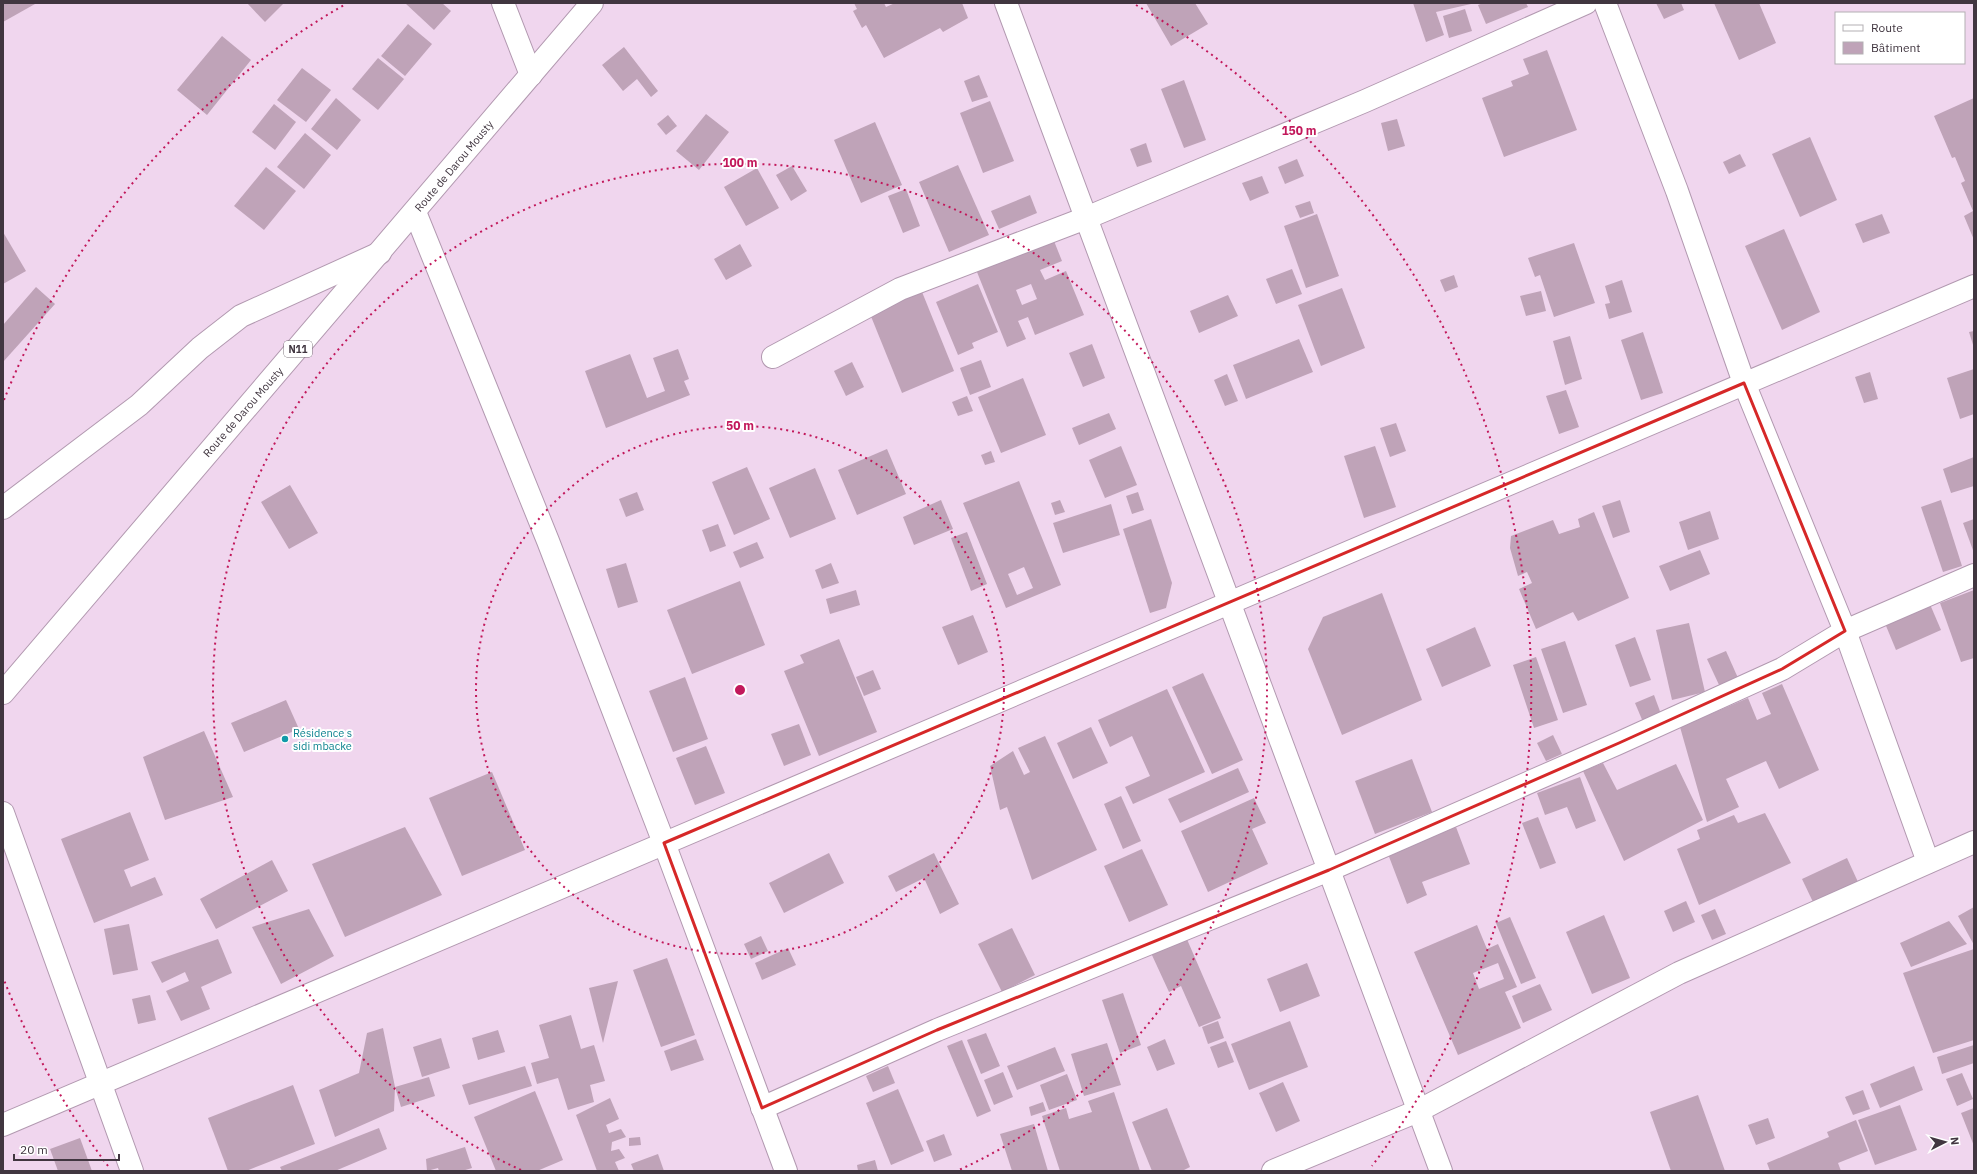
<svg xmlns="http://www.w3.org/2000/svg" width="1977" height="1174" viewBox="0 0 1977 1174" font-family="'IBM Plex Sans',sans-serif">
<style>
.building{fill:#bfa3b8;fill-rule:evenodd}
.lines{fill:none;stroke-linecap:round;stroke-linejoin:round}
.minor-casing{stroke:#b299b0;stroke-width:24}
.primary-casing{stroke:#b299b0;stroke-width:24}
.minor{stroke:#fff;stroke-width:22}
.primary{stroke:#fff;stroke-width:22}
.marked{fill:none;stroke:#d62828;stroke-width:3;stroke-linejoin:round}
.ring{fill:none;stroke:#c2185b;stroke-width:2;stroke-dasharray:2 4}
.culture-dot{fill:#0f9aa8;stroke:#fff;stroke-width:1.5}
.labels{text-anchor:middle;stroke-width:4;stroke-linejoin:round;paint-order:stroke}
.shield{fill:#fff;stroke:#7a7279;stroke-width:1}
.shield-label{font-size:10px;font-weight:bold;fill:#413640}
.street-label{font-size:11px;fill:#413640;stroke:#fff}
.culture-label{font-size:11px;fill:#0d838f;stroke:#fff;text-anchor:start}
.centre{fill:#c2185b;stroke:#fff;stroke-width:2}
.ring-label{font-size:12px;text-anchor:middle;font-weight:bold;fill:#c2185b;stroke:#fff;stroke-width:4;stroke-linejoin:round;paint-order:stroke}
</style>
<rect width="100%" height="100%" fill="#f0d6ee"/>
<g class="building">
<path d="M3 3H35V4L3 22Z"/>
<path d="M247 3H284L265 22Z"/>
<path d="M405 3H442L451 11 434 30Z"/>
<path d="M854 3H884L886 7 895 3H962L968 18 943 32 940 28 884 58 866 25 862 28 853 11 857 9Z"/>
<path d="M1146 3H1195L1208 24 1171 46Z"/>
<path d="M1413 3H1471V4L1436 12 1444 35 1426 42Z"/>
<path d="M1483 3H1526L1528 7 1486 24 1478 5Z"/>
<path d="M1656 3H1681L1684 10 1664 19Z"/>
<path d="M1714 3H1759L1776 43 1739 60Z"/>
<path d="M1465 9 1472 31 1449 38 1443 16Z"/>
<path d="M408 24 432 44 405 76 381 56Z"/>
<path d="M222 36 251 60 207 115 177 90Z"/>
<path d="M624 47 658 91 651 97 637 79 623 91 602 65Z"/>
<path d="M1547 50 1577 130 1504 157 1482 98 1513 86 1511 81 1529 74 1523 59Z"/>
<path d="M378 58 404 79 378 110 352 89Z"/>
<path d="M302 68 331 90 306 122 277 100Z"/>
<path d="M979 75 988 97 972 102 964 81Z"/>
<path d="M1184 80 1206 140 1184 148 1161 89Z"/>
<path d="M336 98 361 120 337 150 311 129Z"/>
<path d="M1974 98V240L1964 216 1973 211 1961 183 1965 181 1955 157 1952 158 1934 116Z"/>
<path d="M990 101 1014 161 983 173 960 113Z"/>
<path d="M274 104 296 122 275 150 252 132Z"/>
<path d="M706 114 729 132 699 170 676 151Z"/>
<path d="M668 115 677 126 666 135 657 124Z"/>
<path d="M1397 119 1405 146 1388 151 1381 123Z"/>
<path d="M875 122 902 185 861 203 834 140Z"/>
<path d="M305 133 331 155 304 189 277 167Z"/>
<path d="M1810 137 1837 200 1800 217 1772 154Z"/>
<path d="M1146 143 1152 162 1137 167 1130 149Z"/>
<path d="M1740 154 1746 166 1729 174 1723 162Z"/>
<path d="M1297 159 1304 176 1285 184 1278 167Z"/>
<path d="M958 165 989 235 949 252 919 182Z"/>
<path d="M792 166 807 191 791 201 776 175Z"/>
<path d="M266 167 296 191 264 230 234 206Z"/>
<path d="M757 168 779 208 746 226 724 187Z"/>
<path d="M1262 176 1269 193 1250 201 1242 183Z"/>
<path d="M906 189 920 226 903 233 888 196Z"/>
<path d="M1030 195 1037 213 999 229 991 211Z"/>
<path d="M1310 201 1314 213 1300 218 1295 206Z"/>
<path d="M1317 214 1339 276 1306 288 1284 226Z"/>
<path d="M1882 214 1890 233 1863 243 1855 224Z"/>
<path d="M1784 229 1820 312 1782 330 1745 246Z"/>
<path d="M3 232 26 271 3 284Z"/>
<path d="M1052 236 1062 261 1040 270 1045 280 1066 271 1084 315 1035 335 1028 317 1018 321 1026 339 1007 347 975 267ZM1031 284 1037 299 1022 305 1016 290Z"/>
<path d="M1574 243 1595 303 1554 317 1540 275 1535 277 1528 258Z"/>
<path d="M740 244 752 266 726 280 714 259Z"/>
<path d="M1292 269 1302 294 1276 304 1266 279Z"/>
<path d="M1454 275 1458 287 1445 292 1440 280Z"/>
<path d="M1622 280 1632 312 1609 319 1605 304 1610 303 1605 286Z"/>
<path d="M978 284 998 332 972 343 974 348 958 355 936 302Z"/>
<path d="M36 287 55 304 3 362V325Z"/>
<path d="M920 287 954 371 902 393 868 309Z"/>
<path d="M1342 288 1365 348 1321 366 1298 305Z"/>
<path d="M1541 291 1546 311 1526 316 1520 296Z"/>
<path d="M1228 295 1238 316 1199 333 1190 311Z"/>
<path d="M1974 331V348L1969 332Z"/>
<path d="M1643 332 1663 393 1641 400 1621 340Z"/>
<path d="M1570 336 1582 379 1565 385 1553 341Z"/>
<path d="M1299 339 1313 372 1246 399 1233 365Z"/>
<path d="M1092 344 1105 378 1083 387 1069 353Z"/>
<path d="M678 349 689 379 684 381 690 395 606 428 585 371 630 354 647 398 665 391 653 358Z"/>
<path d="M981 360 991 387 970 395 960 368Z"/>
<path d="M852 362 864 387 846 396 834 371Z"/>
<path d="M1974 369V414L1960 419 1947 378Z"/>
<path d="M1870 372 1878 399 1864 403 1855 377Z"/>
<path d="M1227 374 1238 401 1225 406 1214 380Z"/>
<path d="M1023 378 1046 435 1001 453 978 397Z"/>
<path d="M1566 390 1579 427 1559 434 1546 396Z"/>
<path d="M967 396 973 411 958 416 952 402Z"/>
<path d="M1109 413 1116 429 1079 445 1072 428Z"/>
<path d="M1396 423 1406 451 1390 457 1380 428Z"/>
<path d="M1121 446 1137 485 1105 498 1089 460Z"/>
<path d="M1375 446 1396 507 1364 518 1344 456Z"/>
<path d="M887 449 906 494 857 515 838 470Z"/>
<path d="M991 451 995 462 985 465 981 455Z"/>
<path d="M1974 457V486L1951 493 1943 469Z"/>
<path d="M747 467 770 519 734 535 712 482Z"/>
<path d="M815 468 836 519 790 538 769 488Z"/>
<path d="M1019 481 1061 585 1006 608 963 503ZM1024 567 1033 588 1017 595 1008 574Z"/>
<path d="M290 485 318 533 289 549 261 502Z"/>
<path d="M637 492 644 510 626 517 619 499Z"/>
<path d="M1138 492 1144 510 1132 514 1126 496Z"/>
<path d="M941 500 953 529 914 545 903 517Z"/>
<path d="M1060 500 1065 512 1055 515 1051 503Z"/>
<path d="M1620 500 1630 532 1613 538 1602 506Z"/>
<path d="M1941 500 1962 566 1943 572 1921 507Z"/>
<path d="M1111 504 1120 535 1063 553 1053 523Z"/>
<path d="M1710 511 1719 539 1688 550 1679 522Z"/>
<path d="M1594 512 1629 598 1578 621 1573 612 1536 629 1519 589 1532 583 1527 572 1518 576 1510 548 1511 536 1553 520 1559 534 1580 527 1578 519Z"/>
<path d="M1151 519 1172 583 1166 608 1150 613 1123 529Z"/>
<path d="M1974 519V553L1963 523Z"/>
<path d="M718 524 726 546 710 552 702 530Z"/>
<path d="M967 532 987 584 971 591 951 538Z"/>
<path d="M757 542 764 558 740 568 733 552Z"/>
<path d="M1700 550 1710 574 1670 591 1659 566Z"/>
<path d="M626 563 638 602 618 608 606 569Z"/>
<path d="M831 563 839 583 822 589 815 570Z"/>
<path d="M740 581 765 645 692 674 667 610Z"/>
<path d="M856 590 860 605 830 614 826 599Z"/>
<path d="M1974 590V658L1961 662 1940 603Z"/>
<path d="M1382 593 1422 700 1342 735 1308 649 1323 617Z"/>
<path d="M1929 602 1941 630 1896 650 1884 621Z"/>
<path d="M973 615 988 652 958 665 942 627Z"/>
<path d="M1689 623 1705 692 1672 700 1656 630Z"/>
<path d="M1475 627 1491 666 1442 687 1426 649Z"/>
<path d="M1635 637 1651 680 1630 687 1615 645Z"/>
<path d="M839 639 877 732 819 756 784 671 804 663 800 655Z"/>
<path d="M1565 641 1587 705 1563 713 1541 649Z"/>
<path d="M1726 651 1738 678 1720 687 1707 659Z"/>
<path d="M1536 657 1558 720 1534 728 1513 665Z"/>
<path d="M873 670 881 689 864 696 856 677Z"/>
<path d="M1203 673 1243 760 1212 774 1172 687Z"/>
<path d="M685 677 708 739 673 752 649 691Z"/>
<path d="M1782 684 1819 770 1779 789 1766 761 1726 779 1739 807 1707 822 1680 727 1748 698 1757 720 1771 714 1762 693Z"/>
<path d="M1167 689 1205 772 1133 804 1125 787 1150 776 1132 736 1110 747 1098 720Z"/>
<path d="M1654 695 1661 714 1643 722 1635 703Z"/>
<path d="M286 700 299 729 244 752 231 723Z"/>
<path d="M799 724 811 755 784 766 771 734Z"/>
<path d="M1091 727 1108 763 1073 779 1057 743Z"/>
<path d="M204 731 233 797 165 820 143 757Z"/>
<path d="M1553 735 1562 754 1546 761 1537 743Z"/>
<path d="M1045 736 1097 850 1032 880 1007 807 1000 810 990 766 1013 751 1024 775 1030 772 1018 748Z"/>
<path d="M706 746 725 793 695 805 676 758Z"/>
<path d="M1412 759 1432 812 1375 834 1355 781Z"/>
<path d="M1603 763 1617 790 1676 764 1703 820 1624 861 1583 771Z"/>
<path d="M1238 768 1249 792 1180 823 1168 799Z"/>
<path d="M492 772 525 850 462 876 429 798Z"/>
<path d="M1580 777 1596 821 1576 829 1567 807 1545 815 1537 793Z"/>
<path d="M1121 796 1141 841 1123 849 1104 804Z"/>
<path d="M1254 798 1266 823 1252 829 1268 864 1208 892 1181 831Z"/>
<path d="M130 812 149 860 124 870 131 887 155 877 163 895 94 923 61 839Z"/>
<path d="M1765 813 1791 863 1699 905 1677 849 1700 839 1697 830 1734 815 1738 823Z"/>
<path d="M1538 817 1556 863 1540 869 1522 823Z"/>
<path d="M405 827 442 895 345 937 312 864Z"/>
<path d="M1456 827 1470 864 1422 882 1427 895 1407 904 1388 854Z"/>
<path d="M1142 849 1168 905 1129 922 1104 866Z"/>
<path d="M829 853 844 883 784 913 769 883Z"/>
<path d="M934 853 959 904 940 914 924 878 896 892 888 876Z"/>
<path d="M1847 858 1858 882 1813 902 1802 879Z"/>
<path d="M272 860 288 891 216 929 200 899Z"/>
<path d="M1686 901 1695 922 1673 932 1664 911Z"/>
<path d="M1974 907V945L1958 916Z"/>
<path d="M309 909 334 956 281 984 252 927Z"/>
<path d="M1715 909 1726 934 1712 940 1701 915Z"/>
<path d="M1604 915 1630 978 1592 994 1566 932Z"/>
<path d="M1510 917 1536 978 1521 984 1496 923Z"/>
<path d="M1949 921 1967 944 1911 967 1900 943Z"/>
<path d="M129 924 138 970 113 975 104 929Z"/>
<path d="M1477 925 1487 949 1498 944 1517 987 1505 992 1521 1028 1458 1055 1414 952ZM1498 963 1504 979 1479 989 1473 973Z"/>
<path d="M1012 928 1035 975 1002 992 978 944Z"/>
<path d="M761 936 768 951 751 959 744 944Z"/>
<path d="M1186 937 1221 1018 1199 1027 1181 986 1169 992 1151 953Z"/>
<path d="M218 939 232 973 201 987 210 1009 181 1021 166 991 189 981 185 972 162 983 151 962Z"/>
<path d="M788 948 796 965 762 980 755 963Z"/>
<path d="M1974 949V1040L1933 1053 1903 973Z"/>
<path d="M667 958 695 1035 661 1047 633 970Z"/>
<path d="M1307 963 1320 996 1280 1012 1267 979Z"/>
<path d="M618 981 603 1043 589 988Z"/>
<path d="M1540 984 1552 1010 1523 1023 1512 996Z"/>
<path d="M1123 993 1141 1045 1120 1053 1102 1000Z"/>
<path d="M150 995 156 1020 138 1024 132 999Z"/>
<path d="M571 1015 581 1049 594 1045 605 1081 590 1085 594 1102 568 1110 558 1078 537 1084 531 1063 549 1058 539 1025Z"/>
<path d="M1218 1021 1224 1038 1208 1044 1202 1027Z"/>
<path d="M1290 1021 1308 1067 1249 1090 1231 1044Z"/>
<path d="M383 1028 395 1087 429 1077 435 1096 401 1107 395 1087 394 1111 335 1137 319 1090 359 1073 367 1033Z"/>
<path d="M498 1030 505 1052 478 1060 472 1038Z"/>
<path d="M986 1033 1000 1066 981 1074 967 1040Z"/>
<path d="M441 1038 450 1068 422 1077 413 1047Z"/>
<path d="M696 1039 704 1060 671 1071 664 1051Z"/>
<path d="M1165 1039 1175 1064 1157 1071 1147 1047Z"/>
<path d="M962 1040 991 1111 977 1117 947 1046Z"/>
<path d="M1226 1041 1234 1062 1218 1068 1210 1047Z"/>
<path d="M1107 1043 1121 1085 1084 1096 1071 1054Z"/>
<path d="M1974 1045V1063L1942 1074 1937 1057Z"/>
<path d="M1055 1047 1065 1071 1017 1090 1007 1066Z"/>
<path d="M525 1066 532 1086 469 1105 462 1085Z"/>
<path d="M888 1066 895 1083 873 1092 866 1076Z"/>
<path d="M1914 1066 1923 1090 1880 1108 1870 1084Z"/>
<path d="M1003 1072 1013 1097 994 1105 984 1080Z"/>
<path d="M1962 1073 1973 1099 1957 1106 1946 1079Z"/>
<path d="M1067 1074 1077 1100 1049 1110 1040 1085Z"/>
<path d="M1283 1082 1300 1121 1276 1132 1259 1093Z"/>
<path d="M293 1085 315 1144 246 1171H228L208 1118Z"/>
<path d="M898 1089 924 1151 891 1165 866 1103Z"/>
<path d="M1863 1090 1870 1109 1853 1115 1845 1097Z"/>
<path d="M535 1091 563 1160 537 1171H496L474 1117Z"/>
<path d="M1114 1092 1140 1171H1060L1042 1116 1066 1108 1069 1119 1092 1112 1088 1101Z"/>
<path d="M1698 1095 1725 1171H1671L1650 1112Z"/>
<path d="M610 1098 619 1119 606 1125 609 1133 621 1129 626 1137 612 1142 611 1151 619 1149 625 1158 615 1162 619 1171H597L576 1115Z"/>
<path d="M1043 1102 1046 1111 1031 1116 1029 1107Z"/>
<path d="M1900 1105 1917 1150 1875 1165 1858 1120Z"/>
<path d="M1167 1108 1190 1167 1182 1171H1152L1132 1122Z"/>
<path d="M1974 1108V1146L1961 1113Z"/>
<path d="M1768 1118 1775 1138 1756 1145 1748 1125Z"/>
<path d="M1856 1120 1868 1151 1838 1163 1841 1171H1770L1767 1163 1829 1137 1827 1132Z"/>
<path d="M1034 1124 1048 1171H1012L1000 1134Z"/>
<path d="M379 1128 387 1149 335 1171H282L280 1167Z"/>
<path d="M944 1134 952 1155 934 1162 926 1141Z"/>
<path d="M640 1137 641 1145 629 1146V1138Z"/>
<path d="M80 1138 92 1171H58L50 1149Z"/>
<path d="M465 1147 472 1168 462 1171H439L438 1168 427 1171 426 1159Z"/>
<path d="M658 1154 664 1171H634L631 1164Z"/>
<path d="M875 1160 878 1171H858L857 1165Z"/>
</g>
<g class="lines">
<defs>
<g id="minor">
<path d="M503 3 531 75"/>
<path d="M1006 3 1441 1171"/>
<path d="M1605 3 1677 191 1744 383 1845 631 1928 862"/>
<path d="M415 212 548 541 664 843 786 1171"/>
<path d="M773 357 900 289 1086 218 1365 101 1586 3"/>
<path d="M3 508 139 405 200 348 241 316 380 253"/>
<path d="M3 813 132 1171"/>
<path d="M762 1108 937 1030 1329 870 1619 743 1782 669 1845 631 1974 575"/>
<path d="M3 1125 1974 286"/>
<path d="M1273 1171 1418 1111 1679 973 1974 842"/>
</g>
<path id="primary" d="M3 693 592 3"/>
</defs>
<use href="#minor" class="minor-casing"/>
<use href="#primary" class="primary-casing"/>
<use href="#minor" class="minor"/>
<use href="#primary" class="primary"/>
</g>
<path class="marked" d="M1744 383 1845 631 1782 669 1619 743 1329 870 937 1030 762 1108 664 843Z"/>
<g class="ring">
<circle cx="740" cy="690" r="264"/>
<path d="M521 1170A527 527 0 1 1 959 1170"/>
<path d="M108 1166A791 791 0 0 1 4 980M4 400A791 791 0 0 1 344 5M1136 5A791 791 0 0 1 1372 1166"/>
</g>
<circle class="culture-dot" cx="285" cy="739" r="4"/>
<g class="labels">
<rect class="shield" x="284" y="341" width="28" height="16" rx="3"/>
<g class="shield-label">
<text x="298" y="353">N11</text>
</g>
<g class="street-label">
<text transform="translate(454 166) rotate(-50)" y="4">Route de Darou Mousty</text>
<text transform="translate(243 412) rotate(-49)" y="4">Route de Darou Mousty</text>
</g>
<g class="culture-label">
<text x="293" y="737">Résidence s<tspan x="293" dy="13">sidi mbacke</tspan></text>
</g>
</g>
<circle cx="740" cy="690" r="6" class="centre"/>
<g class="ring-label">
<text x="1299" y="135">150 m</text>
<text x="740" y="167">100 m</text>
<text x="740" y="430">50 m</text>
</g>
<rect width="1977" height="1174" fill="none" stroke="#413640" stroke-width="8"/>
<rect x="1835" y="12" width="130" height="52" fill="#ffffff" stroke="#b3afb3"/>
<rect x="1843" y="25" width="20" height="6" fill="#ffffff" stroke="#b3afb3"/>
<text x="1871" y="32" font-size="12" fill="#413640">Route</text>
<rect x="1843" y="42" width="20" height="12" fill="#bfa3b8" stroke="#b3afb3"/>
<text x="1871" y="52" font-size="12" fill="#413640">Bâtiment</text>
<g transform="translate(1945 1142) rotate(84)" stroke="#ffffff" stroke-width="3" paint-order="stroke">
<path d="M0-3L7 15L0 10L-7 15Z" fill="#413640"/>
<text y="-6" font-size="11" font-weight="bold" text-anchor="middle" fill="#413640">N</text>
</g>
<path d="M14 1154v6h105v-6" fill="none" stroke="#413640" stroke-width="2"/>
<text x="20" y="1154" font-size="12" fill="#413640" stroke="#ffffff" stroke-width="3" paint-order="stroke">20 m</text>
</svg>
